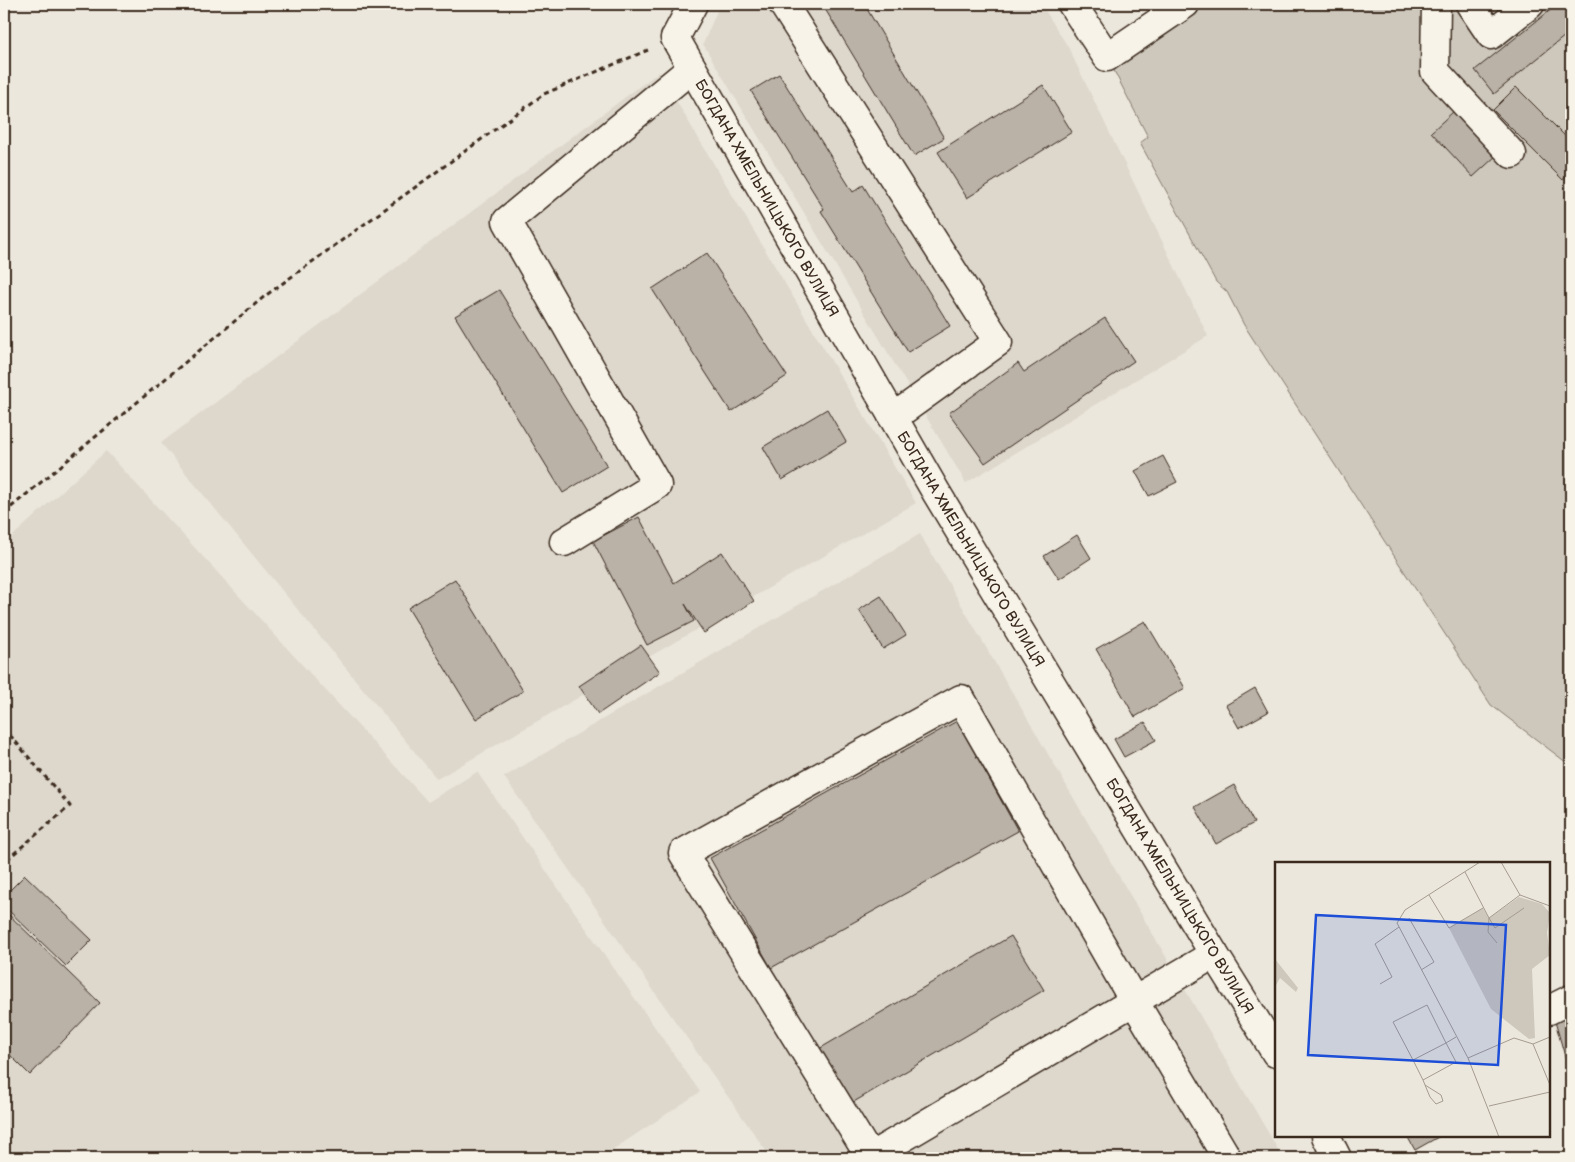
<svg xmlns="http://www.w3.org/2000/svg" width="1575" height="1162" viewBox="0 0 1575 1162" font-family="'Balsamiq Sans',sans-serif">
<style>
.built{fill:#ddd7cc}
.green{fill:#cec8bc;stroke:#84796d}
.building{fill:#bab2a7;stroke:#3b2a1e}
.lines{fill:none;stroke-linecap:round;stroke-linejoin:round}
.minor-casing{stroke:#3b2a1e;stroke-width:31}
.path{stroke:#3b2a1e;stroke-width:3;stroke-dasharray:5 4;stroke-linecap:butt}
.minor{stroke:#f7f3e8;stroke-width:28}
.labels{text-anchor:middle;stroke-width:5;stroke-linejoin:round;paint-order:stroke}
.street-label{font-size:15px;fill:#3b2a1e;stroke:#f7f3e8}
.inset-road{fill:none;stroke:#a59b90;stroke-width:1}
.view{fill:#1d4ed8;fill-opacity:0.15;stroke:#1d4ed8;stroke-width:2.5}
.inset-edge{fill:none;stroke:#3b2a1e;stroke-width:2.5}
</style>
<rect width="100%" height="100%" fill="#ece7dc"/>
<filter id="ink" filterUnits="userSpaceOnUse"><feTurbulence type="fractalNoise" baseFrequency=".02" numOctaves="2"/><feDisplacementMap in="SourceGraphic" scale="10" xChannelSelector="R" yChannelSelector="G"/><feConvolveMatrix kernelMatrix="1 2 1 2 8 2 1 2 1" color-interpolation-filters="sRGB"/></filter>
<g filter="url(#ink)">
<g class="built">
<path d="M720 4H1041L1068 47 1208 336 966 483 703 44Z"/>
<path d="M659 72 916 503 437 779 161 443Z"/>
<path d="M106 451 428 802 477 772 700 1092 600 1158H4V544Z"/>
<path d="M920 534 1283 1158H771L504 777Z"/>
</g>
<path class="green" d="M1185 4H1571V766L1491 705 1244 325 1227 292 1216 282 1140 143 1148 137 1107 57Z"/>
<g class="building">
<path d="M822 4H864L944 138 914 156Z"/>
<path d="M1494 4H1507L1500 10Z"/>
<path d="M1558 4H1571V31L1494 94 1475 70Z"/>
<path d="M779 74 853 192 863 185 950 326 908 352 821 211 824 209 751 91Z"/>
<path d="M1043 85 1072 132 967 198 938 152Z"/>
<path d="M1516 87 1571 142V171L1563 180 1493 110Z"/>
<path d="M1454 111 1496 156 1473 177 1431 132Z"/>
<path d="M707 253 787 376 731 412 652 289Z"/>
<path d="M499 290 607 466 563 493 455 316Z"/>
<path d="M1105 318 1134 361 985 463 949 413 1018 363 1024 372Z"/>
<path d="M827 409 846 442 782 480 763 447Z"/>
<path d="M1163 456 1177 482 1149 496 1135 471Z"/>
<path d="M639 517 674 583 722 552 754 601 704 633 685 604 694 621 647 645 593 541Z"/>
<path d="M1077 535 1091 558 1059 579 1044 556Z"/>
<path d="M455 579 523 691 476 719 408 608Z"/>
<path d="M881 596 906 635 883 649 859 610Z"/>
<path d="M1145 621 1185 688 1135 717 1096 649Z"/>
<path d="M641 645 660 672 598 714 579 686Z"/>
<path d="M1255 688 1268 712 1239 728 1226 705Z"/>
<path d="M957 721 1018 831 771 968 710 858Z"/>
<path d="M1145 722 1156 740 1124 757 1114 739Z"/>
<path d="M1234 785 1254 823 1216 844 1195 807Z"/>
<path d="M25 875 92 940 66 966 4 906V896Z"/>
<path d="M4 910 100 1003 30 1075 4 1049Z"/>
<path d="M1011 936 1044 990 852 1103 819 1049Z"/>
<path d="M1571 1014V1067H1568L1554 1018Z"/>
<path d="M1407 1136H1440L1415 1150Z"/>
<path d="M27 1151 34 1158H20Z"/>
</g>
<g class="lines">
<defs>
<g id="minor">
<path d="M693 4 675 38 936 492 1214 954 1276 1053"/>
<path d="M783 4 998 342 905 409 892 416"/>
<path d="M1072 4 1107 57 1185 4"/>
<path d="M1436 4 1435 71 1512 154"/>
<path d="M1470 4 1491 35 1530 4"/>
<path d="M564 542 657 485 507 221 692 68"/>
<path d="M1214 954 870 1157 683 853 961 699 1134 1001 1227 1158"/>
<path d="M1549 1010 1571 999"/>
<path d="M1326 1136 1337 1158"/>
</g>
</defs>
<use href="#minor" class="minor-casing"/>
<g class="path">
<path d="M4 513 265 296 544 94 648 50"/>
<path d="M4 728 70 806 4 862"/>
</g>
<use href="#minor" class="minor"/>
</g>
</g>
<g class="labels">
<g class="street-label">
<text transform="translate(767 198) rotate(60)" y="5">БОГДАНА ХМЕЛЬНИЦЬКОГО ВУЛИЦЯ</text>
<text transform="translate(971 549) rotate(59)" y="5">БОГДАНА ХМЕЛЬНИЦЬКОГО ВУЛИЦЯ</text>
<text transform="translate(1180 896) rotate(59)" y="5">БОГДАНА ХМЕЛЬНИЦЬКОГО ВУЛИЦЯ</text>
</g>
</g>
<g transform="translate(1275 862)">
<rect width="275" height="275" fill="#ece7dc"/>
<path d="M244 35 267 42 275 51 272 71 275 93 257 107 260 176 254 177 216 147 174 66 208 46 214 56ZM0 97 23 126 21 130 5 116 0 125Z" fill="#cec8bc"/>
<path class="inset-road" d="M205 0 130 48 122 61 193 196 224 275M226 0 245 33 275 44M190 10 214 56 213 70 222 81M154 33 174 66 208 46M245 33 214 56 220 66 249 46M134 56 159 100 146 108M105 122 117 115 100 82 124 65M258 182 275 223M258 182 275 175M193 196 239 176 258 182M138 198 148 218 181 200 171 181 152 143 118 160 138 198 171 181 181 175M148 218 150 223 155 235 161 242 168 239 166 233 150 223M214 244 275 230"/>
<path class="view" d="M41 53 231 63 223 203 33 193Z"/>
<rect width="275" height="275" class="inset-edge"/>
</g>
<rect width="1575" height="1162" fill="none" stroke="#f7f3e8" stroke-width="20"/>
<rect x="10" y="10" width="1555" height="1142" fill="none" stroke="#3b2a1e" stroke-width="2" filter="url(#ink)"/>
</svg>
